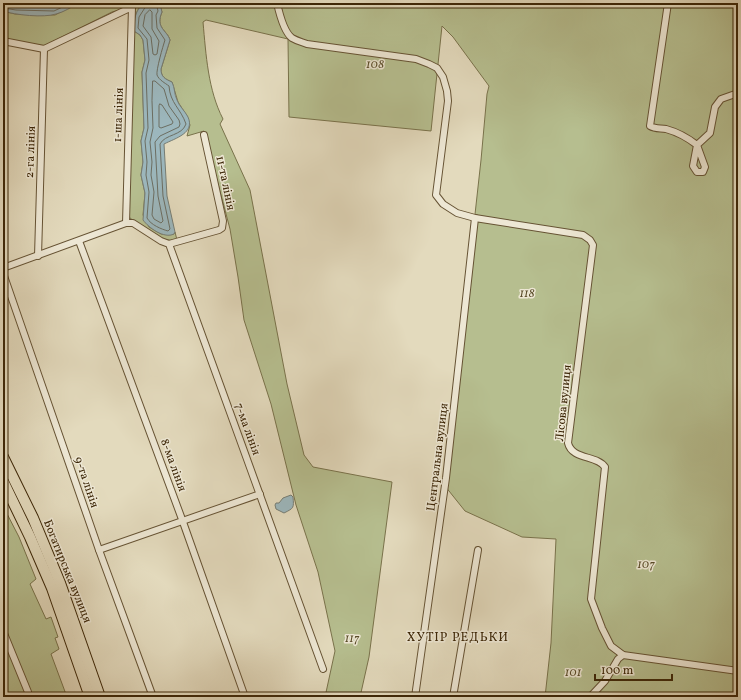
<svg xmlns="http://www.w3.org/2000/svg" width="741" height="700" viewBox="0 0 741 700" font-family="Vollkorn,serif">
<style>
.green{fill:#b6be8f;stroke:#79724b}
.water{fill:#9cb7bd;stroke:#767d74}
.lines{fill:none;stroke-linecap:round;stroke-linejoin:round}
.shore{stroke:#6c6e62;stroke-width:1}
.street-casing{stroke:#665334;stroke-width:8}
.primary-casing{stroke:#3c2607;stroke-width:12}
.street{stroke:#ede7d4;stroke-width:6}
.primary{stroke:#e3dabd;stroke-width:10}
.labels{text-anchor:middle;stroke-width:3;stroke-linejoin:round;paint-order:stroke}
.park-label{font-size:12px;font-style:italic;fill:#5a4c29;stroke:#ede7d4}
.street-label{font-size:12px;fill:#3c2607;stroke:#ede7d4}
.neighbourhood-label{font-size:13px;letter-spacing:1px;fill:#3c2607;stroke:#ede7d4}
</style>
<rect width="100%" height="100%" fill="#e3dabd"/>
<filter id="stains"><feTurbulence type="fractalNoise" baseFrequency=".005" numOctaves="4"/><feColorMatrix values="0 0 0 0 .2 0 0 0 0 .09 0 0 0 0 .02 0 0 0 .5 -.17"/></filter>
<radialGradient id="worn" r=".72"><stop offset=".6" stop-color="#630" stop-opacity="0"/><stop offset="1" stop-color="#630" stop-opacity=".3"/></radialGradient>
<g class="green">
<path d="M78 3H144C136 9 135 17 134 26L132 6 112 12 44 46 3 39V11L15 14 55 15Z"/>
<path d="M159 3H738V697H545L551 643 556 539 522 537 465 511 445 486 481 160 487 94 489 86 453 37 442 26 431 131 289 117 288 39 206 20 203 22C206 55 208 90 223 119L220 124 250 190 287 384 304 455 313 467 392 482 369 657 360 697H325L335 651 318 572 296 505 271 404 244 320 238 277 230 229 204 131 187 136 190 125 187 116 178 102 172 82C165 79 161 77 161 69L170 40C167 30 155 28 162 12Z"/>
<path d="M134 31 140 35 143 40 145 60 142 72 144 128 141 141 143 162 141 175 145 193 143 215 149 227 161 234H174L175 232 177 240C159 243 144 228 130 218L128 215Z"/>
<path d="M3 506 19 537 36 579 30 584 46 619 51 617 58 637 55 638 59 649 51 654 67 697H3Z"/>
</g>
<g class="water">
<path d="M3 3H78C72 7 64 12 56 14 44 18 15 15 3 11Z"/>
<path d="M144 3H159L160 4 162 12C155 28 167 30 170 40L161 69C161 77 165 79 172 82 175 88 174 94 177 100 179 106 185 111 188 117 195 133 176 138 164 144L167 196 175 232 174 234C164 239 149 228 143 220L145 193 141 175 143 162 141 141 144 128 142 72 145 60 143 40 140 35 134 31C134 20 135 10 144 3Z"/>
<path d="M291 495 293 497C294 508 294 508 284 513L276 509 275 505 276 503H279L283 498Z"/>
</g>
<g class="lines">
<g class="shore">
<path d="M7 3C22 7 45 10 59 3"/>
<path d="M146 3V6L139 17 138 28 147 39 149 60 146 73 148 128 145 141 147 162 146 175 149 192 147 218C151 225 161 229 168 231L170 229 163 196 160 144C165 134 182 136 186 124 181 109 170 103 169 86 165 83 159 80 157 75 156 70 163 46 165 40L157 28 156 15 158 11 156 3"/>
<path d="M3 8 16 10 54 11 71 3"/>
<path d="M150 10 152 12V29L159 41 157 54 155 55 153 54 151 37 143 26 145 15Z"/>
<path d="M153 81H155L164 89 169 106 179 120 180 124 179 127 160 136 155 142 158 196 163 221 161 223 154 219 152 215 154 192 151 175 152 162 150 142 153 128 152 101Z"/>
<path d="M160 104 162 105 173 122 172 124 161 128 159 127V106Z"/>
</g>
<defs>
<g id="street">
<path d="M277 3C279 12 284 32 292 38 297 41 302 42 307 44L416 59 429 64 437 68 443 77 447 91 448 101 436 195 443 204 457 213 475 218 583 235 590 240 593 245 568 443C572 460 597 455 605 467L591 599 602 628 611 646 623 655 738 671"/>
<path d="M668 3 650 126C655 129 660 128 666 129 677 132 688 138 697 145L693 166 697 172H703L705 167 697 145 710 133 715 107 721 99 738 93"/>
<path d="M3 41 44 49 132 7 126 223"/>
<path d="M79 241 183 522 245 697"/>
<path d="M169 244 219 230 222 228 223 221 204 135"/>
<path d="M38 256 44 49"/>
<path d="M3 268 126 223H133L161 241 169 244 323 669"/>
<path d="M3 273 99 550 153 697"/>
<path d="M99 550 260 494"/>
<path d="M3 631 28 692V697"/>
<path d="M415 697 446 478 475 218"/>
<path d="M453 697 478 550"/>
<path d="M590 697 605 681 618 659 623 655"/>
</g>
<g id="primary">
<path d="M3 457 33 518 60 583 100 697"/>
<path d="M3 481 30 537 52 588 90 697"/>
</g>
</defs>
<use href="#street" class="street-casing"/>
<use href="#primary" class="primary-casing"/>
<use href="#street" class="street"/>
<use href="#primary" class="primary"/>
</g>
<g class="labels">
<g class="park-label">
<text x="375" y="68">108</text>
<text x="527" y="297">118</text>
<text x="646" y="568">107</text>
<text x="352" y="642">117</text>
<text x="573" y="676">101</text>
</g>
<g class="street-label">
<text transform="translate(118 115) rotate(-88)" y="4">1-ша лінія</text>
<text transform="translate(30 152) rotate(-88)" y="4">2-га лінія</text>
<text transform="translate(226 183) rotate(78)" y="4">11-та лінія</text>
<text transform="translate(563 403) rotate(-84)" y="4">Лісова вулиця</text>
<text transform="translate(248 429) rotate(70)" y="4">7-ма лінія</text>
<text transform="translate(437 457) rotate(-83)" y="4">Центральна вулиця</text>
<text transform="translate(174 465) rotate(70)" y="4">8-ма лінія</text>
<text transform="translate(87 482) rotate(71)" y="4">9-та лінія</text>
<text transform="translate(68 571) rotate(68)" y="4">Богатирська вулиця</text>
</g>
<g class="neighbourhood-label">
<text x="458" y="641">ХУТІР РЕДЬКИ</text>
</g>
</g>
<rect width="741" height="700" fill="none" stroke="#e3dabd" stroke-width="16"/>
<rect x="4" y="4" width="733" height="692" fill="none" stroke="#3c2607" stroke-width="2"/>
<rect x="8" y="8" width="725" height="684" fill="none" stroke="#3c2607"/>
<path d="M595 674v6h77v-6" fill="none" stroke="#3c2607" stroke-width="2"/>
<text x="601" y="674" font-size="12" fill="#3c2607" stroke="#ede7d4" stroke-width="3" paint-order="stroke">100 m</text>
<rect width="100%" height="100%" filter="url(#stains)"/>
<rect width="100%" height="100%" fill="url(#worn)"/>
</svg>
